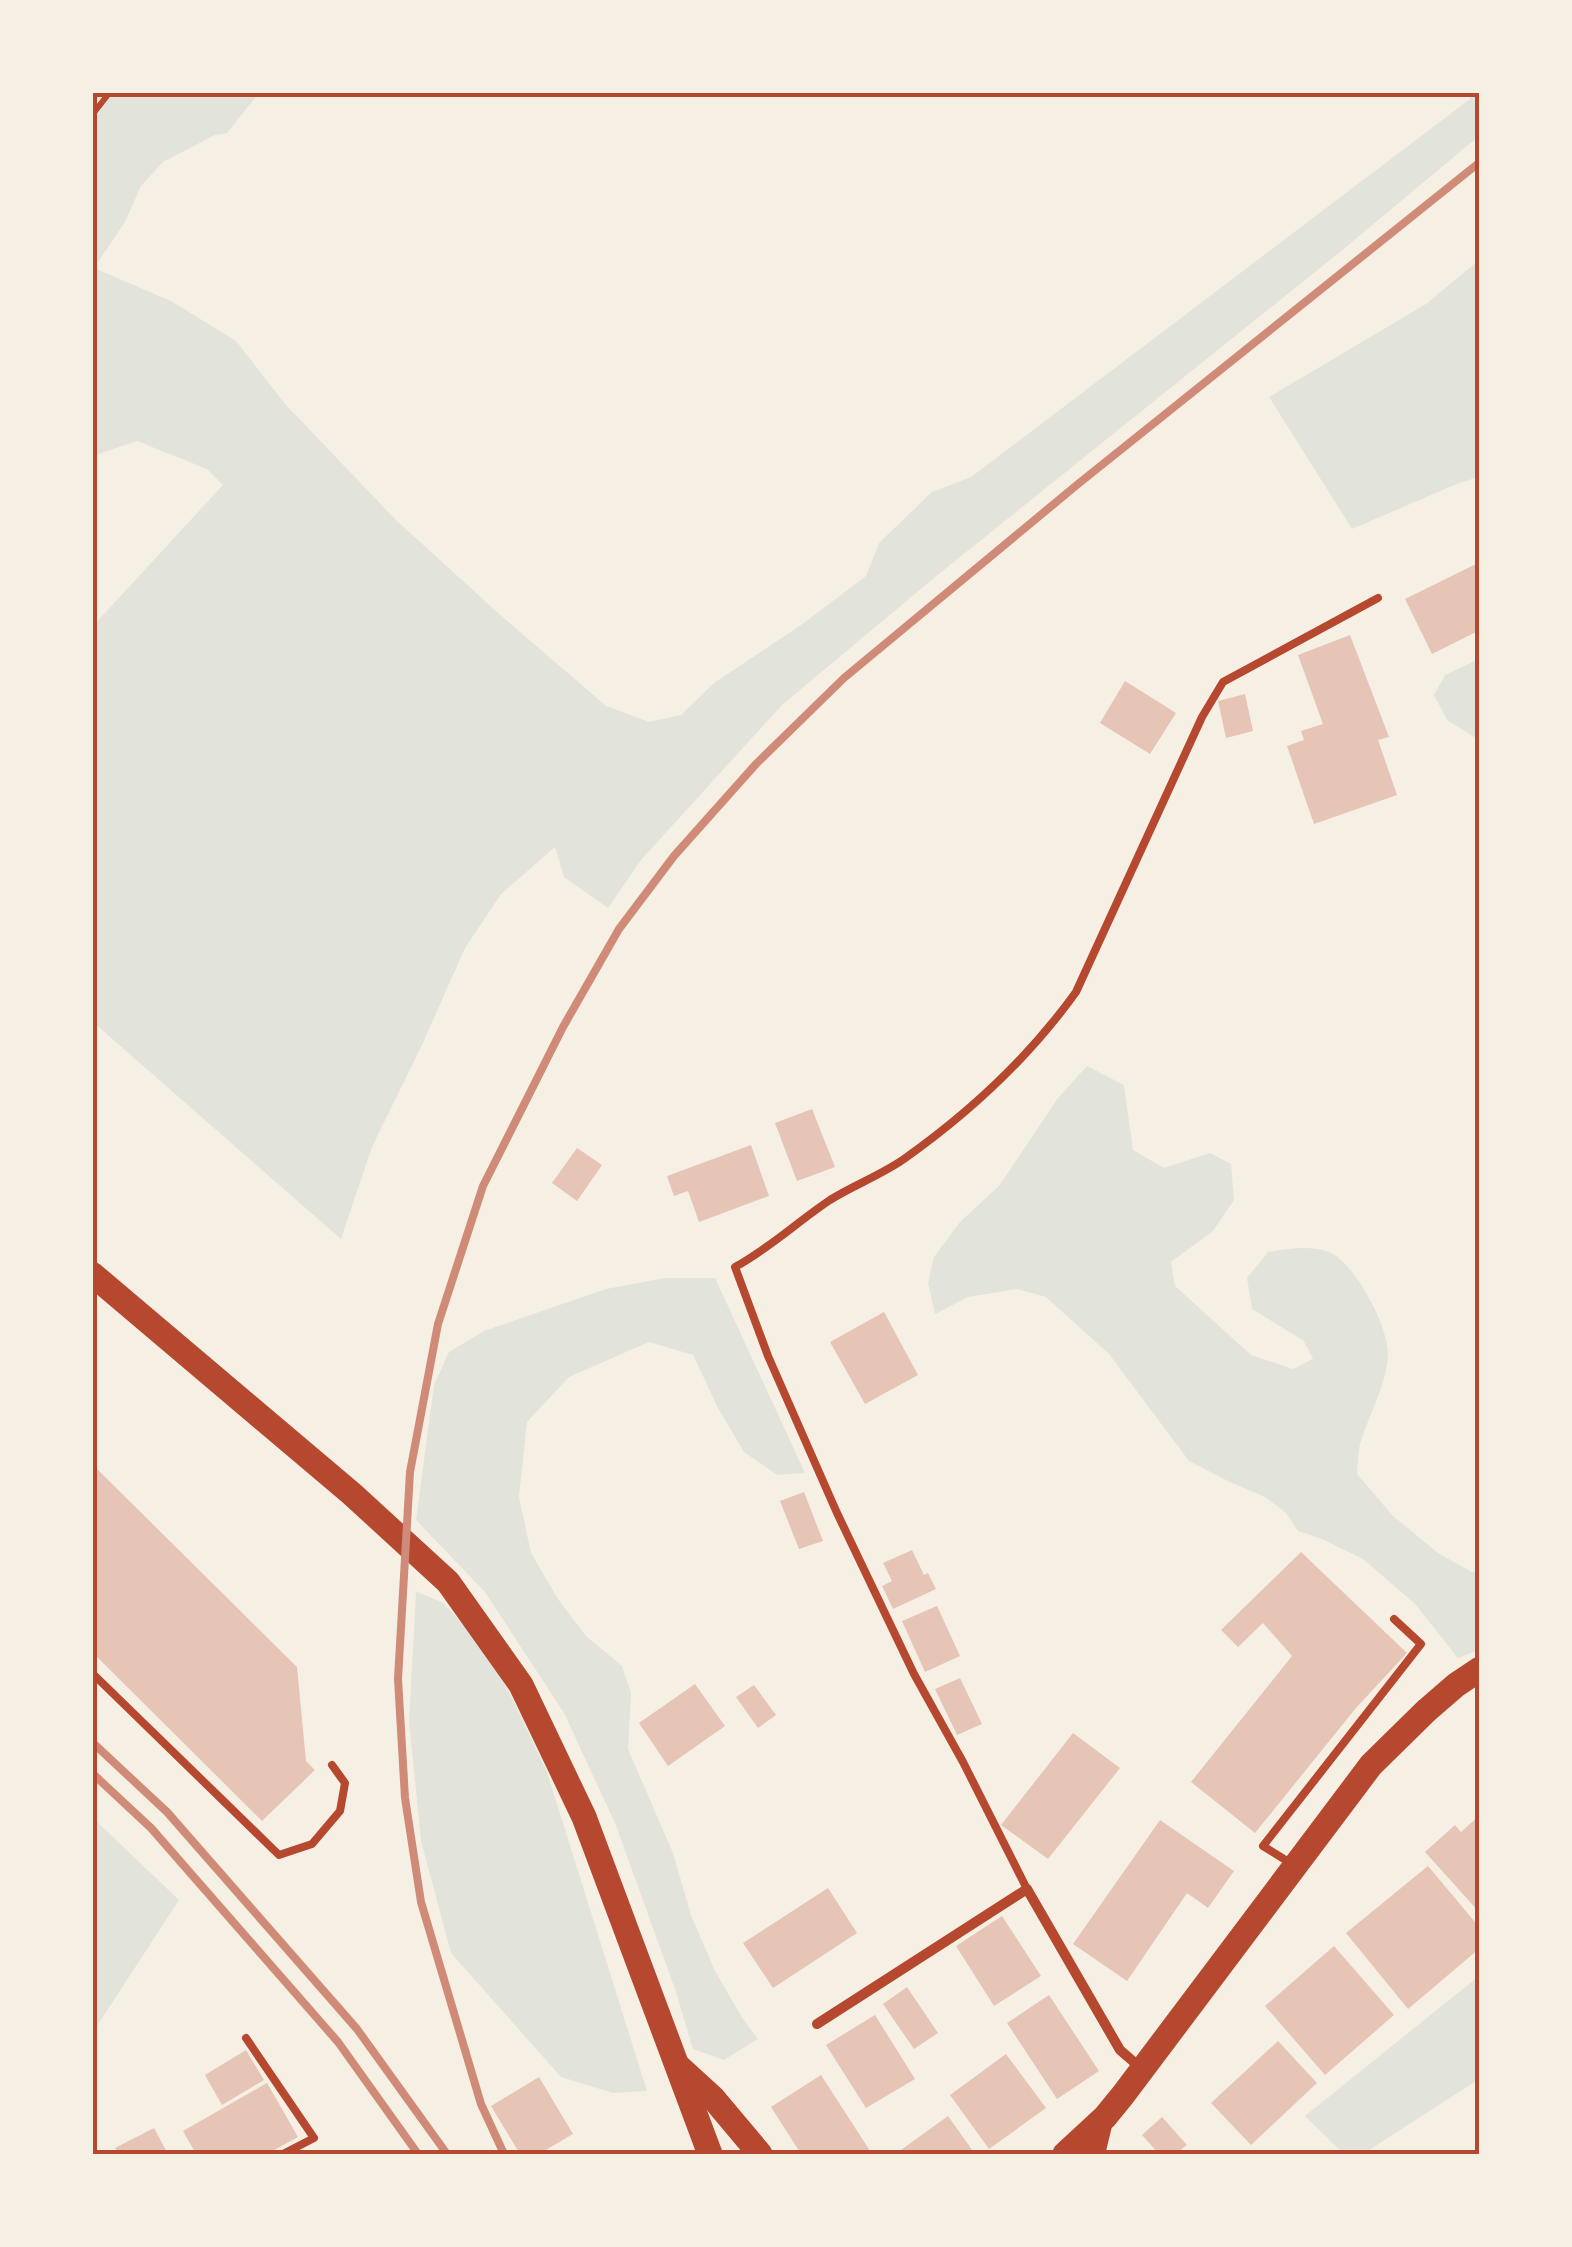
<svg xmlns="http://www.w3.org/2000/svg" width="1572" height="2247" viewBox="0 0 1572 2247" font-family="Montserrat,sans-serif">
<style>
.green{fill:#e2e4dc}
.building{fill:#e6c5b7}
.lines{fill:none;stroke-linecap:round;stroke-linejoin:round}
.path{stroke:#b5482f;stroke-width:6}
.service{stroke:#b5482f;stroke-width:8}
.minor{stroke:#b5482f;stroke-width:10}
.tertiary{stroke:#b5482f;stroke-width:18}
.primary{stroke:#b5482f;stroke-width:25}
.rail{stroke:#cf8b77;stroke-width:8}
.neatline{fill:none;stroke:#b5482f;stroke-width:4}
</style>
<rect width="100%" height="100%" fill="#f6efe4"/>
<g class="green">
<path d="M93 93H259L227 133 215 135 163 162 141 186 125 222 94 268 171 301 236 341 286 405 396 520 497 612 606 706 649 722 681 715 714 683 801 625 866 576 879 543 932 492 971 477 1470 99V93H1479V136L1340 252 940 573 782 705 641 860 608 908 564 877 555 847 501 894 465 948 421 1047 372 1147 341 1239 93 1022 92 627 223 485 207 469 137 441 93 456Z"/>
<path d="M1479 260V477L1459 483 1352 529 1269 397 1426 304Z"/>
<path d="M1479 659V740L1447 720 1434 695 1445 675Z"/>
<path d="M1087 1066 1124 1085 1133 1150 1164 1168 1210 1153 1231 1164 1234 1200 1213 1231 1171 1262 1175 1286 1251 1355 1293 1369 1313 1359 1304 1341 1252 1309 1247 1278 1268 1252C1287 1249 1309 1245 1329 1252 1355 1262 1389 1328 1388 1355 1386 1387 1369 1414 1360 1444 1358 1453 1358 1464 1357 1474L1392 1515 1438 1553 1472 1572 1479 1570V1650L1458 1658 1415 1604 1363 1559 1322 1539 1298 1531 1286 1513 1265 1497 1230 1482 1189 1461 1109 1354 1046 1297 1017 1289 968 1297 935 1314 928 1283 934 1257 960 1222 999 1186 1058 1098Z"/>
<path d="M665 1278H715L805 1473 777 1475 744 1452 718 1408 693 1355 649 1342 569 1377 527 1422 519 1497 531 1553 558 1599 586 1636 622 1666 631 1693 628 1749 673 1853 691 1915 715 1971 743 2019 758 2039 724 2060 693 2049 675 1989 615 1823 564 1713 485 1592 416 1520 434 1385 449 1352 484 1331 606 1289Z"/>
<path d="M416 1591 443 1603 462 1623 490 1658 513 1700 547 1772 647 2091 613 2093 561 2077 451 1953 421 1841 409 1722Z"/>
<path d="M93 1818 179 1900 93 2032Z"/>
<path d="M1479 1976V2079L1363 2154H1344L1305 2116Z"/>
</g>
<g class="building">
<path d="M1480 562V630L1432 654 1405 599Z"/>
<path d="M1350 635 1389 737 1378 740 1397 795 1314 824 1287 746 1304 740 1301 731 1323 724 1298 655Z"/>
<path d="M1125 681 1176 713 1150 754 1100 723Z"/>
<path d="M1245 694 1253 731 1226 738 1218 701Z"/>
<path d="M812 1109 835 1167 797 1181 775 1123Z"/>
<path d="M751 1145 769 1196 699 1222 688 1191 674 1196 667 1176Z"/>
<path d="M577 1148 602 1165 577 1201 552 1183Z"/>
<path d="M884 1312 918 1375 865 1404 830 1342Z"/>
<path d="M92 1464 297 1667 306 1761 315 1770 262 1821 92 1652Z"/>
<path d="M804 1492 823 1541 799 1549 780 1501Z"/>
<path d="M912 1550 924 1575 928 1573 936 1589 893 1609 882 1586 892 1581 883 1563Z"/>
<path d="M1301 1552 1407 1653 1356 1708 1255 1833 1191 1782 1292 1656 1263 1623 1238 1647 1221 1630Z"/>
<path d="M937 1606 960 1656 925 1672 902 1621Z"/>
<path d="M960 1678 982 1724 957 1735 935 1689Z"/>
<path d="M695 1684 725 1726 668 1766 639 1723Z"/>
<path d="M754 1685 776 1715 758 1728 736 1697Z"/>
<path d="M1073 1733 1120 1768 1048 1859 1001 1825Z"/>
<path d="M1480 1815V1913L1425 1852 1455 1825 1461 1832Z"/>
<path d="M1160 1820 1234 1871 1208 1908 1187 1893 1127 1981 1073 1944Z"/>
<path d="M1428 1866 1480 1928V1948L1408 2009 1346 1933Z"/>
<path d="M828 1888 857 1933 773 1988 743 1943Z"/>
<path d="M1002 1916 1041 1976 994 2006 956 1946Z"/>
<path d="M1334 1946 1394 2015 1325 2075 1265 2006Z"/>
<path d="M907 1987 938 2033 914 2049 883 2004Z"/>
<path d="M1049 1995 1099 2071 1057 2099 1007 2023Z"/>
<path d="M875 2015 915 2079 866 2108 826 2045Z"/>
<path d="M1278 2041 1317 2083 1251 2145 1211 2103Z"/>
<path d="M246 2050 264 2080 222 2105 205 2075Z"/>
<path d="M1006 2054 1046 2108 989 2149 950 2095Z"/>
<path d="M821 2075 872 2154H801L771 2107Z"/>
<path d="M539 2077 573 2134 539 2154H520L491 2106Z"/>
<path d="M267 2083 298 2137 267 2154H196L183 2131Z"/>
<path d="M948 2116 975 2154H905L901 2150Z"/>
<path d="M1162 2117 1187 2145 1175 2154H1159L1142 2135Z"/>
<path d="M154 2128 168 2154H118L115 2148Z"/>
</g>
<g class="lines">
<path class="path" d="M92 115 110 92"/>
<g class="service">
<path d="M92 1673 279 1855 312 1844 340 1811 345 1783 332 1765"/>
<path d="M1292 1864 1263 1846 1421 1644 1394 1619"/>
<path d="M1027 1889 963 1762 914 1674 837 1513 768 1356 735 1267C770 1248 797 1222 830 1200 854 1185 881 1175 904 1159 969 1113 1030 1056 1076 992L1202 717 1223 682 1378 598"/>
<path d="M246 2038 314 2138 283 2154"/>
</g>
<path class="minor" d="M817 2024 1027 1889 1120 2050 1142 2069"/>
<path class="tertiary" d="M1096 2154 1105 2117"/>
<g class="primary">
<path d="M92 1274 352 1494 448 1582 521 1685 584 1817 710 2154"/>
<path d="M679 2067 713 2098 760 2154"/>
<path d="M1065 2154 1105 2117 1123 2095 1371 1765 1426 1711 1456 1685 1480 1669"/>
</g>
<g class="rail">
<path d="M92 1742 167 1812 357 2029 447 2154"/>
<path d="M92 1773 151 1828 338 2042 418 2154"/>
<path d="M504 2154 481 2104 421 1902 405 1798 398 1679 410 1472 438 1324 483 1186 563 1027 619 929 674 856 756 764 844 678 1078 484 1480 162"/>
</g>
</g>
<rect width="1572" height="2247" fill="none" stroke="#f6efe4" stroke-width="190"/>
<rect x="95" y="95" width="1382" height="2057" class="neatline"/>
</svg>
